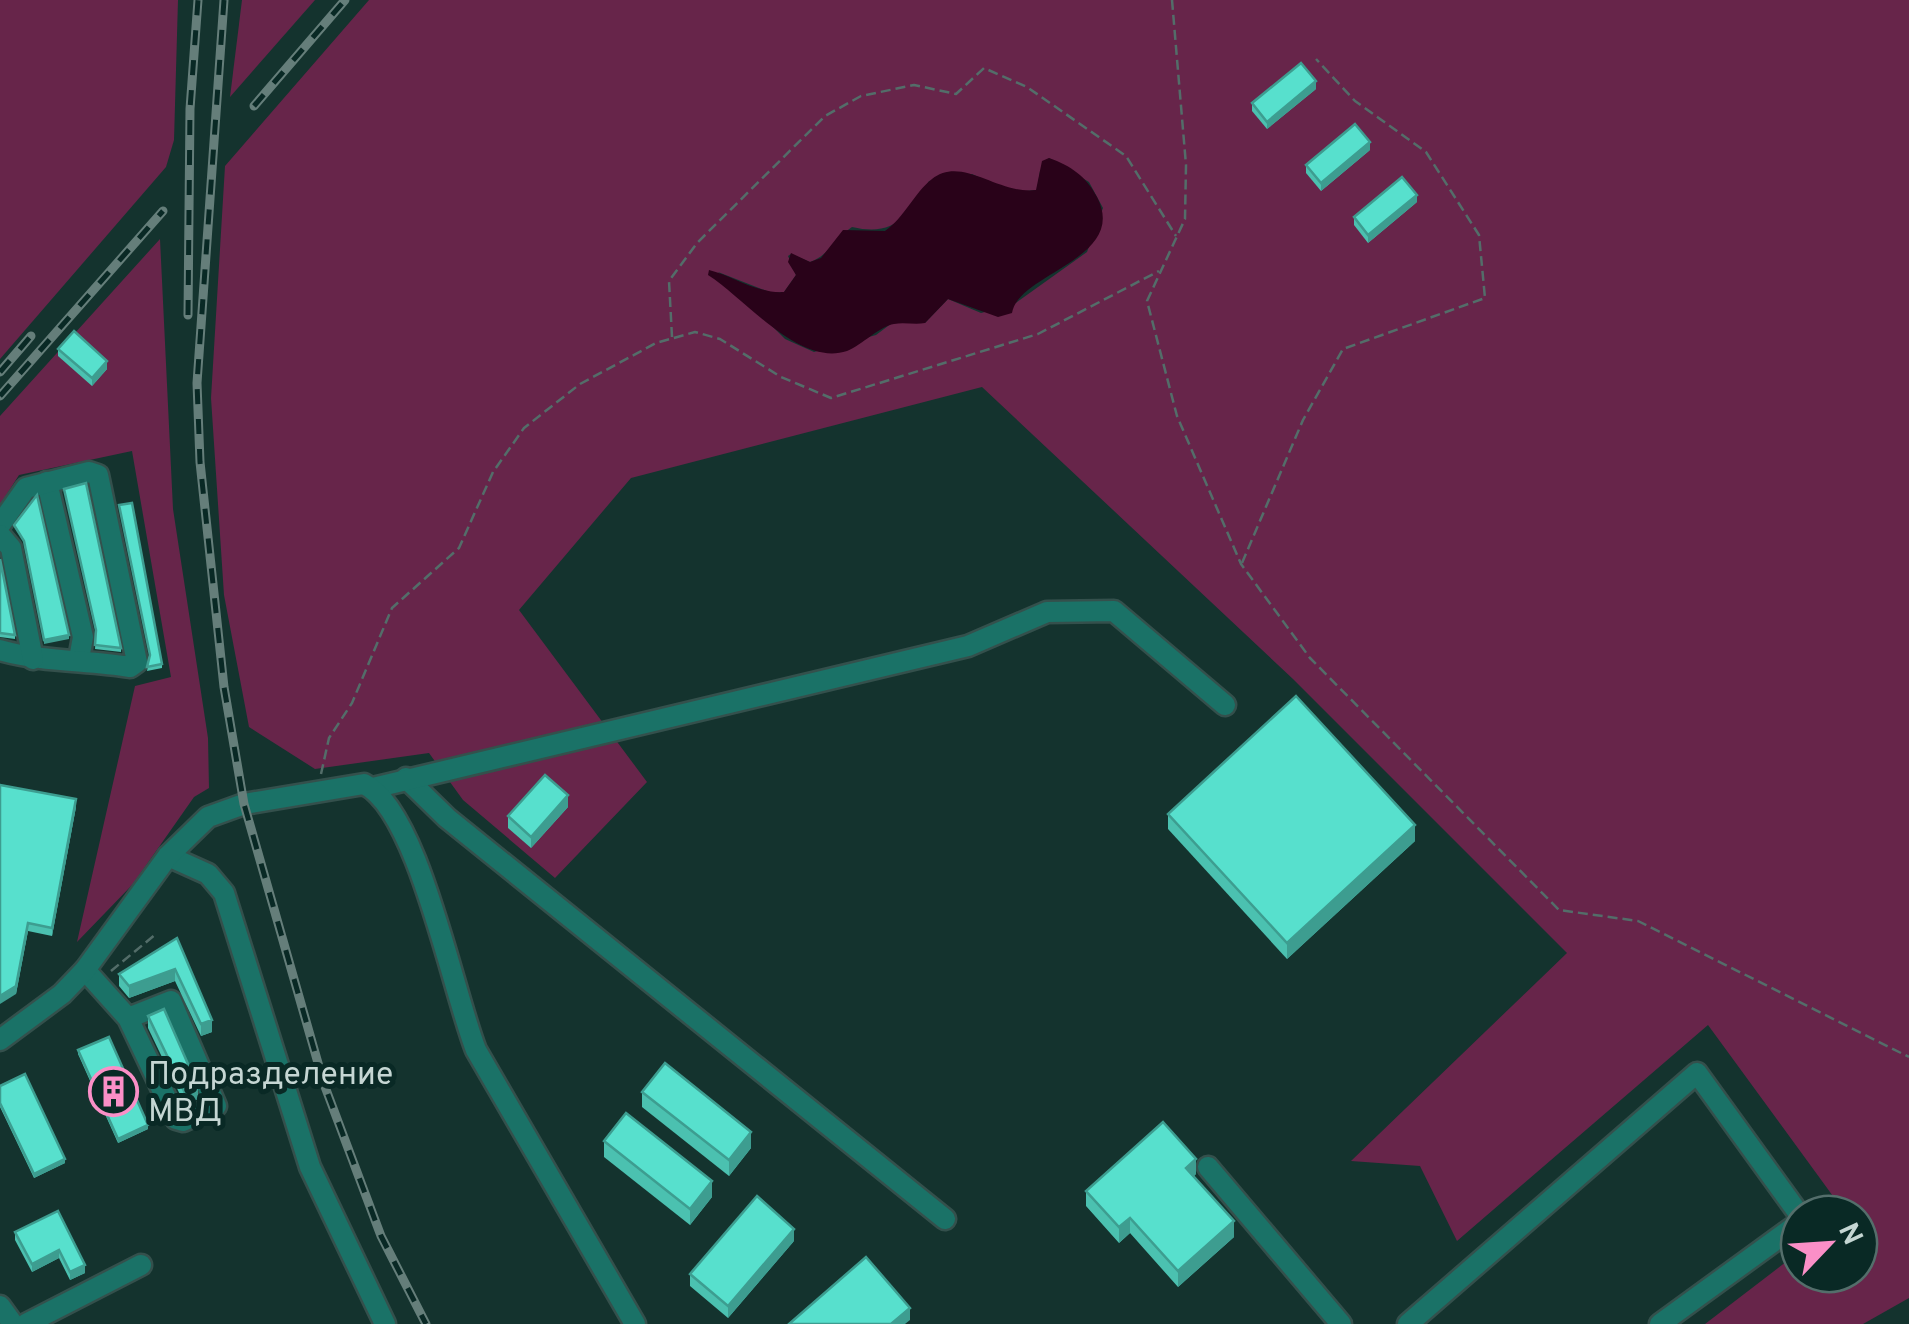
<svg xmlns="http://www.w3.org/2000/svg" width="1909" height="1324" viewBox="0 0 1909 1324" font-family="Overpass,sans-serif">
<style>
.green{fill:#67254a;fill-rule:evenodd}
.water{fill:#290219}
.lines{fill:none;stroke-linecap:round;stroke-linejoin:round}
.minor-casing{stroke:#34504c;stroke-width:25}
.path{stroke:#536d69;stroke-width:2.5;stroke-dasharray:10 5;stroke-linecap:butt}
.minor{stroke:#1a7267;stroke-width:20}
.rail-casing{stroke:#657e7a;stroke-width:9}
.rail{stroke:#092925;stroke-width:5;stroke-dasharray:15;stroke-linecap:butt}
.wall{fill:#4bc1b0}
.shaded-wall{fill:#3d9d90}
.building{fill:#57e0cd;stroke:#3d9d90;stroke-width:2.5}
.labels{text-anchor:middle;stroke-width:10;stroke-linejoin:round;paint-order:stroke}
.poi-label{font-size:32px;fill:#c5d6d3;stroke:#092925;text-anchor:start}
</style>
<rect width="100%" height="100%" fill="#14332e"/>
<g class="green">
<path d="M0 0H178L174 140 166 167 0 359Z"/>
<path d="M242 0H315L230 97Z"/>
<path d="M369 0H1909V1298L1863 1324H1705L1799 1252V1274H1859V1214H1846L1708 1025 1457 1241 1420 1166 1351 1161 1567 953 1293 679 982 387 631 478 519 610 647 782 555 878 463 800 429 753 315 769 249 727 224 595 211 398 225 166ZM1049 158 1089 182 1103 208 1087 252 1013 305 981 313 948 299 925 323H892L876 335 814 352 785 339 718 272 772 293 784 292 796 275 788 256 791 254 810 262C828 256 836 238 852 227 895 237 908 216 929 181L972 174 1012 192 1037 190 1040 171Z"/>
<path d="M160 239 173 509 208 738 209 788 194 797 133 884 77 942 135 686 171 677 132 451 19 475 0 505V416Z"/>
</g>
<path class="water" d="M1049 158C1071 166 1086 176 1097 197 1129 259 1018 273 1012 313L998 317 948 299 925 323C915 325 904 322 894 324 880 326 862 345 847 351 799 367 747 300 708 275L709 270C733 276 758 294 784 292L796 275 788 262 791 253 810 262 821 258 843 230 885 231C905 217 914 193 932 179 962 155 998 195 1036 190L1042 161Z"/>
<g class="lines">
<defs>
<g id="minor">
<path d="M47 482 83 637 79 659"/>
<path d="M0 525 26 488 89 472 98 475 137 662 130 667C86 660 42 662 0 650"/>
<path d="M0 535 11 548 33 659"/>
<path d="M406 778 447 818 945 1219"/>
<path d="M373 788 968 646 1047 612 1114 611 1225 705"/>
<path d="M168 856 208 874 224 893 310 1167 385 1324"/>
<path d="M85 970 128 1018 176 1119 183 1121 216 1106 171 1001 128 1018"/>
<path d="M0 1040 62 994 85 970 168 856 208 817 244 804 364 784C418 810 452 989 476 1050L635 1324"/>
<path d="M1208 1167 1341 1324"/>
<path d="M0 1306 13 1324"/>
<path d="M26 1324 141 1265"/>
<path d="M1408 1324 1697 1073 1799 1214"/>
<path d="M1660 1324 1799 1223"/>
</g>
</defs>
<use href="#minor" class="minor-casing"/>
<g class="path">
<path d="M1172 0 1186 165 1185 219 1147 301 1177 416 1241 564 1310 658 1559 910 1638 921 1909 1057"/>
<path d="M672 337 669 281 697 243 825 116 861 96 914 85 956 94 984 68 1027 87 1126 156 1176 236"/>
<path d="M1242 563 1303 420 1343 349 1485 298 1479 235 1426 152 1355 101 1316 59"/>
<path d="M321 774 329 738 352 703 392 608 459 548 493 472 524 428 580 384 656 343 695 332 720 339 781 377 831 398 1038 334 1159 271"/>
<path d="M111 971 156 934"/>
</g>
<use href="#minor" class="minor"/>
<defs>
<g id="rail">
<path d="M224 0 197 383 200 462 224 687 244 804 324 1084 381 1236 426 1324"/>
<path d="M254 106 345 0"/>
<path d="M188 315 190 109 198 0"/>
<path d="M0 372 31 336"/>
<path d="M0 396 163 211"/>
</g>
</defs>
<use href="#rail" class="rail-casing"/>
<use href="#rail" class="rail"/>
</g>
<g class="wall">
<path d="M1316 89 1267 129 1252 111V103Z"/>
<path d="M1370 150 1321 191 1306 173V165Z"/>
<path d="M1417 202 1368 243 1354 225V217Z"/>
<path d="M58 349 107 369 92 386 58 356Z"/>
<path d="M64 489 121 648V652L95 649 96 633Z"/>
<path d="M119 505 162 664V668L147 671 150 657Z"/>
<path d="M0 559 15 635V639L0 637Z"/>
<path d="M0 785 76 807 52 936 28 931 16 994Z"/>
<path d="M568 807 531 848 508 828V816Z"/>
<path d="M1168 814 1415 841 1287 959 1168 829Z"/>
<path d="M177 938 212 1032 201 1036 175 981 129 998 119 986V974Z"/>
<path d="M148 1016 198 1099 185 1105 148 1028Z"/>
<path d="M78 1050 148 1129 118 1143 78 1054Z"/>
<path d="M0 1086 65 1163 34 1178 0 1107Z"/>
<path d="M642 1092 751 1148 729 1176 642 1107Z"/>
<path d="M604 1141 712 1197 690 1225 604 1157Z"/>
<path d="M1196 1174 1194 1176 1234 1237 1178 1287 1130 1233 1119 1243 1086 1206V1191Z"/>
<path d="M58 1211 85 1273 70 1280 59 1258 32 1272 15 1240V1232Z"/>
<path d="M794 1241 728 1318 690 1286V1274Z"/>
</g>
<g class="shaded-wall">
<path d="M1316 81V89L1267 129V122Z"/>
<path d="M1370 142V150L1321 191V183Z"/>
<path d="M1417 195V202L1368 243V235Z"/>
<path d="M107 361V369L92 386V378Z"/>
<path d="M69 635V639L44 644V640Z"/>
<path d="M568 795V807L531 848V837Z"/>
<path d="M76 799V807L52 936V928Z"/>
<path d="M1415 825V841L1287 959V943Z"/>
<path d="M28 923V931L16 994 0 1004V996Z"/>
<path d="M175 969V981L129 998V986Z"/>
<path d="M212 1020V1032L201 1036V1024Z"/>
<path d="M198 1087V1099L185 1105V1093Z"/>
<path d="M148 1125V1129L118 1143V1139Z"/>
<path d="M751 1132V1148L729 1176V1160Z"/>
<path d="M65 1159V1163L34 1178V1174Z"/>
<path d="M1196 1159V1174L1186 1183V1168Z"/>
<path d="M712 1181V1197L690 1225V1209Z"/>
<path d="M1130 1218V1233L1119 1243V1227Z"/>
<path d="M1234 1221V1237L1178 1287V1271Z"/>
<path d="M794 1229V1241L728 1318V1306Z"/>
<path d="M59 1250V1258L32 1272V1264Z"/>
<path d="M85 1265V1273L70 1280V1272Z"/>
<path d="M910 1308V1320L905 1324H891Z"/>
</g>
<g class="building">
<path d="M1301 63 1316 81 1267 122 1252 103Z"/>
<path d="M1355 124 1370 142 1321 183 1306 165Z"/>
<path d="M1402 177 1417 195 1368 235 1354 217Z"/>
<path d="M74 331 107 361 92 378 58 349Z"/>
<path d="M86 483 121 648 95 645 96 630 64 489Z"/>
<path d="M37 495 69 635 44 640 24 541 14 525Z"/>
<path d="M132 503 162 664 147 667 150 655 119 505Z"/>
<path d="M0 559 15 635 0 633Z"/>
<path d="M1296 696 1415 825 1287 943 1168 814Z"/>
<path d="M545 775 568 795 531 837 508 816Z"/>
<path d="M0 785 76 799 52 928 28 923 16 986 0 996Z"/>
<path d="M177 938 212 1020 201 1024 175 969 129 986 119 974Z"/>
<path d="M164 1009 198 1087 185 1093 148 1016Z"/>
<path d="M109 1037 148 1125 118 1139 78 1050Z"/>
<path d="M665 1063 751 1132 729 1160 642 1092Z"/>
<path d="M25 1074 65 1159 34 1174 0 1103V1086Z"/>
<path d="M626 1113 712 1181 690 1209 604 1141Z"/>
<path d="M1163 1122 1196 1159 1186 1168 1234 1221 1178 1271 1130 1218 1119 1227 1086 1191Z"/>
<path d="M757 1196 794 1229 728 1306 690 1274Z"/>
<path d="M58 1211 85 1265 70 1272 59 1250 32 1264 15 1232Z"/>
<path d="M866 1257 910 1308 891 1324H789Z"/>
</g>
<defs>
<symbol id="building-ring" viewBox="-11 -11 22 22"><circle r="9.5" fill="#092925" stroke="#fa8fc7" stroke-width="1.5"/><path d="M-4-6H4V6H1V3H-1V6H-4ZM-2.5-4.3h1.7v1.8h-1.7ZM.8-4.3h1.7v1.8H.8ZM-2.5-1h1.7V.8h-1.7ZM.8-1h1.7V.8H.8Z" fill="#fa8fc7"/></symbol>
</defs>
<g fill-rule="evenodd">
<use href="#building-ring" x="86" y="1064" width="55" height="55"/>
</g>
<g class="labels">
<g class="poi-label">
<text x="148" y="1084">Подразделение<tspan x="148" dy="37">МВД</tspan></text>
</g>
</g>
<g transform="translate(1829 1244) rotate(65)"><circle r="48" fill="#092925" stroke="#546e6b" stroke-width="2.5"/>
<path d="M0-8L18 38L0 25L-18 38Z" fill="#fa8fc7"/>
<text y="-15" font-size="28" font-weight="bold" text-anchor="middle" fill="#c5d6d3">N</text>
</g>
</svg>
